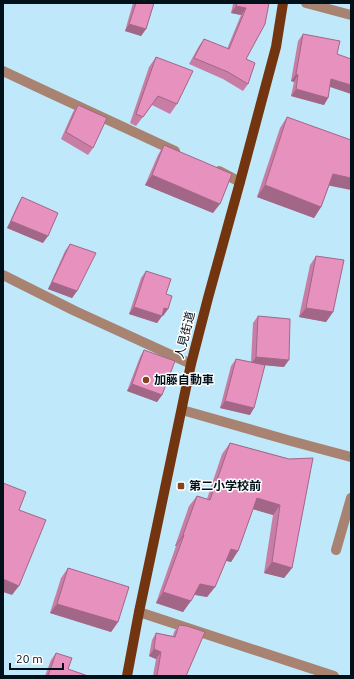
<svg xmlns="http://www.w3.org/2000/svg" width="354" height="679" viewBox="0 0 354 679" font-family="Ubuntu,'Noto Sans JP',sans-serif">
<style>
.lines{fill:none;stroke-linecap:round;stroke-linejoin:round}
.minor{stroke:#a88372;stroke-width:10}
.major{stroke:#733510;stroke-width:10}
.wall{fill:#c77da4}
.shaded-wall{fill:#a26686}
.building{fill:#e791bf;stroke:#a26686}
.poi-dot{fill:#87421b;stroke:#fff;stroke-width:1.5}
.labels{text-anchor:middle;stroke-width:3;stroke-linejoin:round;paint-order:stroke}
.street-label{font-size:12px;fill:#00111a;stroke:#fff}
.poi-label{font-size:12px;font-weight:bold;fill:#00111a;stroke:#fff;text-anchor:start}
</style>
<rect width="100%" height="100%" fill="#bfe8fa"/>
<g class="lines">
<g class="minor">
<path d="M306 3 351 15"/>
<path d="M3 71 37 87 175 151"/>
<path d="M219 171 240 182"/>
<path d="M3 275 75 311 191 364"/>
<path d="M182 410 291 441 351 457"/>
<path d="M336 550 351 498"/>
<path d="M139 612 334 676"/>
</g>
<path class="major" d="M127 676 139 612 191 364 208 298 240 182 276 47 283 3"/>
</g>
<g class="wall">
<path d="M133 3H154L146 29 141 36 125 31Z"/>
<path d="M228 3H269L246 59 248 84 243 91 223 79 189 64 199 46 204 39 227 49 241 15 231 13 233 4Z"/>
<path d="M303 34 330 87 328 98 324 105 291 96 294 82 291 81 298 41Z"/>
<path d="M156 57 177 104 170 114 152 105 136 126 130 123 149 67Z"/>
<path d="M78 105 93 148 88 155 61 139 73 112Z"/>
<path d="M287 117 329 186 321 207 314 218 257 197 280 128Z"/>
<path d="M164 145 213 213 145 185 158 155Z"/>
<path d="M22 197 43 243 7 228 18 204Z"/>
<path d="M70 244 77 291 72 298 48 289 65 251Z"/>
<path d="M316 256 333 312 326 322 299 317 310 265Z"/>
<path d="M146 271 166 294 168 309 163 316H162L157 323 129 314 141 278Z"/>
<path d="M258 316 284 367 264 365 250 415 220 408 231 366 236 359 251 362 253 323Z"/>
<path d="M144 350 162 395 157 402 127 391 140 357Z"/>
<path d="M230 443 289 459 292 568 284 578 264 573 273 515 253 509 238 551 231 562 226 561 215 587 207 597 194 595 183 612 156 603 176 546H175L189 506 197 496 207 499 222 454Z"/>
<path d="M68 568 118 622 111 632 50 613 61 578Z"/>
<path d="M179 625 186 676H153L156 659 149 656 152 640 156 633 173 636 174 632Z"/>
<path d="M56 653 68 669 88 676H45L51 660Z"/>
</g>
<g class="shaded-wall">
<path d="M236 6 246 8 241 15 231 13Z"/>
<path d="M129 24 146 29 141 36 125 31Z"/>
<path d="M296 74 298 75 294 82 291 81Z"/>
<path d="M331 79 351 85V94L327 86Z"/>
<path d="M296 89 328 98 324 105 291 96Z"/>
<path d="M333 174 351 178V190L326 185Z"/>
<path d="M152 175 220 204 213 213 145 185Z"/>
<path d="M265 185 321 207 314 218 257 197Z"/>
<path d="M11 221 48 236 43 243 7 228Z"/>
<path d="M52 282 77 291 72 298 48 289Z"/>
<path d="M134 307 162 316 157 323 129 314Z"/>
<path d="M164 308 168 309 163 316 159 315Z"/>
<path d="M306 308 333 312 326 322 299 317Z"/>
<path d="M256 357 289 360 284 367 251 364Z"/>
<path d="M132 384 162 395 157 402 127 391Z"/>
<path d="M225 401 254 408 250 415 220 408Z"/>
<path d="M257 498 280 505 273 515 249 508Z"/>
<path d="M183 535H184L176 546H175Z"/>
<path d="M231 549 238 551 231 562 224 560Z"/>
<path d="M272 562 292 568 284 578 264 573Z"/>
<path d="M3 579 19 586 12 595 3 592Z"/>
<path d="M200 584 215 587 207 597 192 594Z"/>
<path d="M163 592 191 601 183 612 156 603Z"/>
<path d="M57 604 118 622 111 632 50 613Z"/>
<path d="M154 649 161 652 156 659 149 656Z"/>
</g>
<g class="building">
<path d="M136 3H154L146 29 129 24Z"/>
<path d="M237 3H269L265 24 246 59 255 63 248 84 228 72 194 58 204 39 229 49 246 8 236 6Z"/>
<path d="M303 34 340 41 337 54 351 59V85L331 79 328 98 296 89 298 75 296 74Z"/>
<path d="M156 57 193 71 177 104 158 96 143 117 136 114Z"/>
<path d="M78 105 107 118 93 148 66 132Z"/>
<path d="M287 117 351 140V178L333 174 321 207 265 185Z"/>
<path d="M164 145 232 174 220 204 152 175Z"/>
<path d="M22 197 58 213 48 236 11 221Z"/>
<path d="M70 244 96 253 77 291 52 282Z"/>
<path d="M316 256 344 260 333 312 306 308Z"/>
<path d="M146 271 171 279 166 294 172 296 168 309 164 308 162 316 134 307Z"/>
<path d="M258 316 290 319 289 360 256 357Z"/>
<path d="M144 350 175 361 162 395 132 384Z"/>
<path d="M236 359 265 365 254 408 225 401Z"/>
<path d="M230 443 289 459 313 458 292 568 272 562 280 505 257 498 238 551 231 549 215 587 200 584 191 601 163 592 184 535H183L197 496 210 500Z"/>
<path d="M3 483 26 492 19 510 46 520 19 586 3 579Z"/>
<path d="M68 568 129 587 118 622 57 604Z"/>
<path d="M179 625 187 626 205 632 186 676H157L161 652 154 649 156 633 175 637Z"/>
<path d="M56 653 72 658 68 669 88 676H48Z"/>
</g>
<g class="poi-dot">
<circle cx="146" cy="380" r="4"/>
<rect x="177" y="482" width="8" height="8" rx="2"/>
</g>
<g class="labels">
<g class="street-label">
<text transform="translate(185 335) rotate(-76)" y="4">人見街道</text>
</g>
<g class="poi-label">
<text x="154" y="384">加藤自動車</text>
<text x="189" y="490">第二小学校前</text>
</g>
</g>
<rect width="354" height="679" fill="none" stroke="#00111a" stroke-width="8"/>
<path d="M10 663v6h53v-6" fill="none" stroke="#00111a" stroke-width="2"/>
<text x="16" y="663" font-size="12" fill="#00111a" stroke="#ffffff" stroke-width="3" paint-order="stroke">20 m</text>
</svg>
